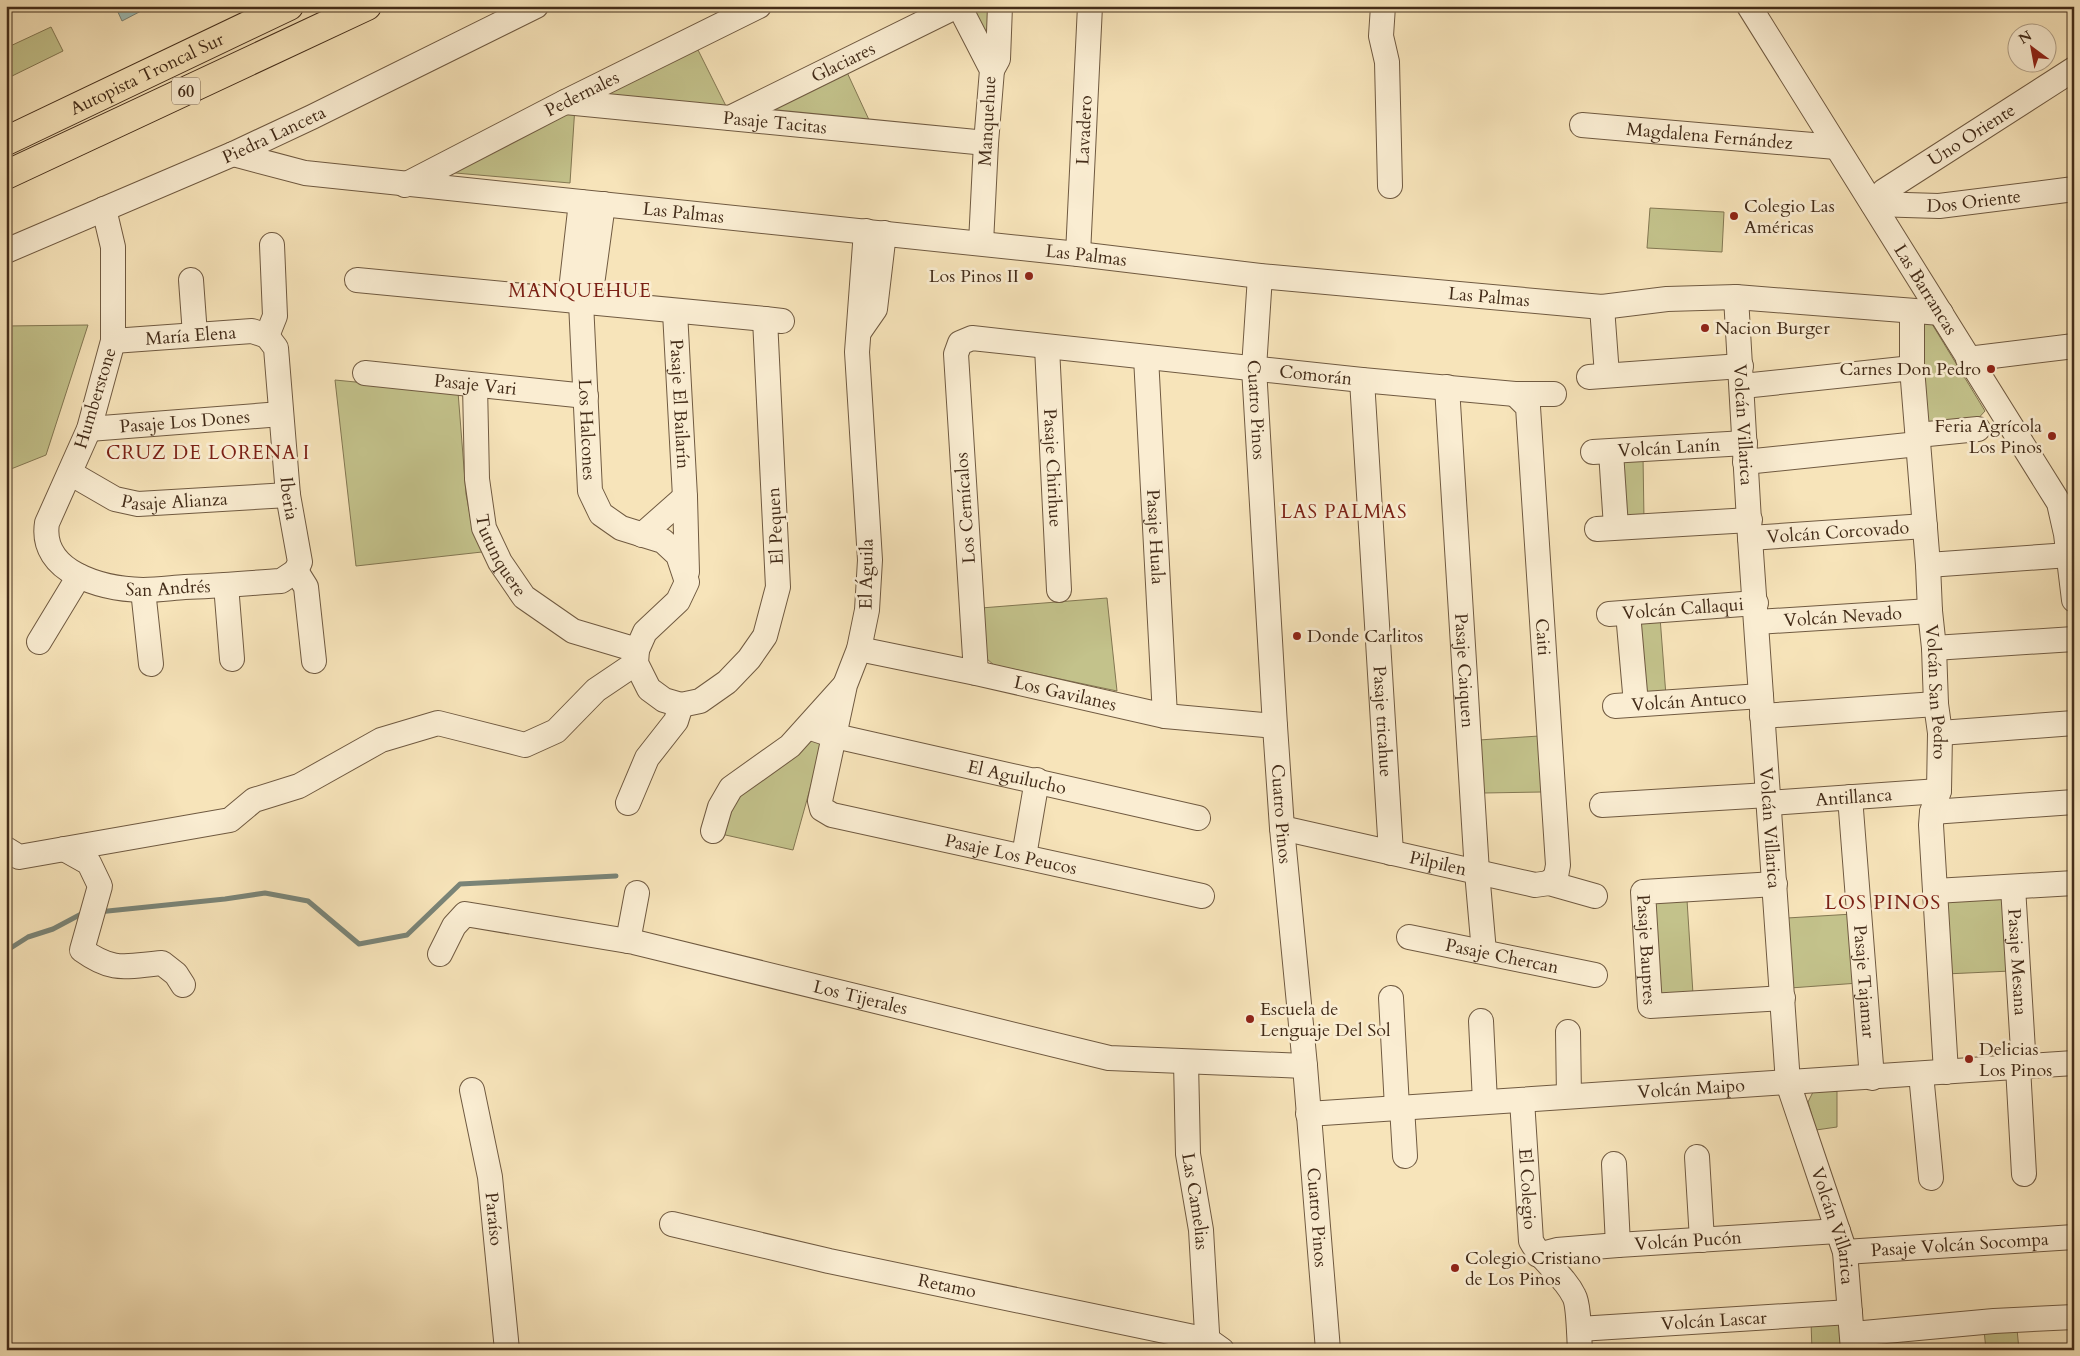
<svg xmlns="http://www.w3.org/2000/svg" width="2080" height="1356" viewBox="0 0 2080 1356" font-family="Cardo,serif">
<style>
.green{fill:#c3c28b;stroke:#837752}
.water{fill:#9ebeb6;stroke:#7a8477}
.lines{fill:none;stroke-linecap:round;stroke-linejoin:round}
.stream{stroke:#7a8477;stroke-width:5}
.minor-casing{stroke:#705a41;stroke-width:26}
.highway-casing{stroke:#432c19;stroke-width:30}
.minor{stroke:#faedd2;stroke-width:24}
.highway{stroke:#f7e4ba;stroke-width:28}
.poi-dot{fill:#8f2418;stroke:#faedd2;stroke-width:2}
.labels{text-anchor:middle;stroke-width:5;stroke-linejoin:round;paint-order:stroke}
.shield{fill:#faedd2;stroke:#7a6650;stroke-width:1}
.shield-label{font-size:16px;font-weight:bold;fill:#432c19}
.street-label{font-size:18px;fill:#432c19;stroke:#faedd2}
.poi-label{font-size:18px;fill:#432c19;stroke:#faedd2;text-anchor:start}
.neighbourhood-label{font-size:19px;letter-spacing:1px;fill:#7a1f14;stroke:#faedd2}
.quarter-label{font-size:20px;letter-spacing:1px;fill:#7a1f14;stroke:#faedd2}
</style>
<rect width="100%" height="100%" fill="#f7e4ba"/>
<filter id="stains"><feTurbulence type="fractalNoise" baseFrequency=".004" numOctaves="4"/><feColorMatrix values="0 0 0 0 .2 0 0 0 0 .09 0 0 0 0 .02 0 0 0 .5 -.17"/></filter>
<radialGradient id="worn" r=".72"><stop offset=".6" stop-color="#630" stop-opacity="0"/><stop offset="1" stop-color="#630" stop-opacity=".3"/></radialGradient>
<g class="green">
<path d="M971 6H994L993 49Z"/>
<path d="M51 27 63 51 10 77 6 69V48Z"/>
<path d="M696 46 728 110 591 99Z"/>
<path d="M845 68 870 122 760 110Z"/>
<path d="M575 106 570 183 444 172Z"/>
<path d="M1650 208 1724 212 1722 252 1647 248Z"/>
<path d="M1917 323 1932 324 1985 411 1974 423 1923 428Z"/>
<path d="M88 325 46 455 6 471V326Z"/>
<path d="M335 380 458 392 466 494 471 520 482 552 356 566Z"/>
<path d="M1612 453 1643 456 1644 520 1615 523Z"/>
<path d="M1107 598 1117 691 994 665 987 659 981 608Z"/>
<path d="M1660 617 1666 696 1640 699 1635 619Z"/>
<path d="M1539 736 1542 792 1484 793 1479 740Z"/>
<path d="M812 738 823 742 793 850 721 834 729 807 742 790Z"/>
<path d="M2007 894 2011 971 1945 974 1941 899Z"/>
<path d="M1650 900H1687L1693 994 1656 996Z"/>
<path d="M1853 914 1859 983 1790 988 1787 918Z"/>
<path d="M1837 1091V1127L1816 1130 1808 1102 1813 1092Z"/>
<path d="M1840 1320 1842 1350H1812L1811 1322Z"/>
<path d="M2017 1329 2019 1350H1986L1984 1330Z"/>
</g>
<path class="water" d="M125 6H141L143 10 122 21 117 10Z"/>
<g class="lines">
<g class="stream">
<path d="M98 912 225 899 265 893 308 901 359 944 407 935 460 884 616 876"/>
<path d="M6 951 28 937 53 929 85 912"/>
</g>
<defs>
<g id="minor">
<path d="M959 6 992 70 986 143 981 243"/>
<path d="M1383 6 1381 36 1387 62 1390 186"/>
<path id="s1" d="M1749 6 2059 503 2066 534 2074 600"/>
<path d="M992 70 998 59 1000 6"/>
<path id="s2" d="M565 102 986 143"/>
<path id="s3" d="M730 118 957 6"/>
<path id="s4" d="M1582 125 1836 147"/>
<path id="s5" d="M233 154 305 173 1078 254 1260 276 1602 307 1667 299 1736 297 1941 313"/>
<path id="s6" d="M405 185 565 102 759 6"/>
<path id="s7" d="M581 202 571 290 581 302 590 491 601 514 621 528 663 541 678 555 687 582 678 601 645 632 637 650 636 663 649 689 664 700 681 705"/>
<path id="s8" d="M1873 204 1884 191 2074 69"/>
<path id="s9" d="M1873 204 1939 206 2074 189"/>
<path id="s10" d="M104 209 113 247V341L89 429 47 523C39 573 103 589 143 590 157 590 171 588 185 587 217 586 249 583 281 581L296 571"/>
<path id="s11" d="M866 231 857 352 870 560 867 610 859 649 845 685 820 801 822 809 832 815 1202 896"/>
<path id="s12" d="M6 251 233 154 312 117 536 6"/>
<path id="s13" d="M1078 254 1090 6"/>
<path id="s14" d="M1260 276 1254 368 1275 726 1282 828 1305 1066 1328 1350"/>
<path d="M191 280 195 335"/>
<path d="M357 280 765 319"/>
<path id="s15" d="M1736 297 1750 538 1788 1083 1845 1252 1853 1350"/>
<path d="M581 302 591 292 603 204"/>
<path d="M1602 307 1607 375"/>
<path id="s16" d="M675 312 685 497 687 572"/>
<path id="s17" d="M1912 312V368L1928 565 1930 611 1934 648 1936 704 1940 733 1939 791 1932 812 1931 825 1946 1072"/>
<path d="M859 332 875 309 884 233"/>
<path id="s18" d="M267 336 276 348 288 495 300 562 296 571"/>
<path d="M267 336 275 316 272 245"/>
<path id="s19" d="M113 341 252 331 267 336"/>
<path id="s20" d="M1047 347 1059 590"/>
<path id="s21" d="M1146 357 1165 716"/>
<path d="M1968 359 2074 346"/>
<path id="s22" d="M365 373 586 396"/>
<path d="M1589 377 1741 366"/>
<path id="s23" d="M1362 380 1391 853"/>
<path id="s24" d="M475 385 477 479 484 528 500 562 524 597 573 631 637 650"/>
<path d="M1743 386 1912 368"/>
<path id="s25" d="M1447 387 1477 872 1484 952"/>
<path id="s26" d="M1515 394 1528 407 1558 865 1556 876 1549 883"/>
<path id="s27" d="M89 429 281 414"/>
<path d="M1918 435 1978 429"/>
<path id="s28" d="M1593 452 1745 443"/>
<path d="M1611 452 1616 527"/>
<path d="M1745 462 1918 444"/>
<path id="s29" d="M70 473 115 499 138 504 288 495"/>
<path d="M1597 529 1750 520"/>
<path d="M642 535 685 497"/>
<path id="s30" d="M1750 538 1925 526"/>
<path d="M1928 565 2069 555"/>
<path d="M296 571 306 587 314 661"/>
<path d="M226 585 232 659"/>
<path d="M143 590 151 664"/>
<path d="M1628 613 1636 704"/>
<path id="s31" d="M1609 614 1756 603"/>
<path id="s32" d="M1757 622 1930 611"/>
<path d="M39 642 79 576"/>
<path d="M1934 648 2074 639"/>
<path id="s33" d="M859 649 976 673 1165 716 1275 726"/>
<path id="s34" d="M976 673 956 354 960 343 972 338 1362 380 1515 394H1554"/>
<path d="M681 705 700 701 727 682 749 659 765 636 778 587 765 319 782 321"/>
<path id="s35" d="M1615 706 1761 696"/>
<path d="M1762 716 1936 704"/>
<path id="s36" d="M808 727 835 736 1198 818"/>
<path d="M1940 733 2074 723"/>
<path id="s37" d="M1850 797 1872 1078"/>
<path d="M628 803 647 758 676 721 681 705"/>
<path id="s38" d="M1769 803 1939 791"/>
<path d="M1602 805 1768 795"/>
<path d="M1932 812 2074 802"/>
<path id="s39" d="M1282 828 1535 885 1549 883 1595 896"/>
<path d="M713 831 720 807 731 788 790 746 844 686"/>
<path d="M6 849 19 857 230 820 254 800 299 786 381 740 438 723 525 745 556 731 596 690 636 663"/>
<path d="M64 849 89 863 100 886 82 950C114 973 126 966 162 963L176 974 183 985"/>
<path d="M1024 856 1037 780"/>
<path id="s40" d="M1775 884 1643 892 1650 1006 1783 998"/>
<path id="s41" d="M2013 887 2024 1067"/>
<path d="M1935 891 2074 883"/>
<path id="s42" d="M1409 937 1595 975"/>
<path d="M628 941 637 893"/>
<path id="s43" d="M440 954 454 926 465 914 634 942 1109 1058 1305 1066"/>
<path d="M1391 998 1397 1107"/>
<path d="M1481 1021 1485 1102"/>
<path d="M1568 1032 1569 1096"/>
<path id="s44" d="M1186 1062 1188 1154 1201 1230 1208 1350"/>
<path d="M2018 1067 2024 1174"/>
<path d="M1921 1074 1931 1178"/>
<path id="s45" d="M472 1090 490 1177 507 1350"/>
<path id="s46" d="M1522 1100 1531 1241C1542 1262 1564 1275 1574 1296 1579 1305 1579 1338 1580 1350"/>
<path d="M1402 1107 1405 1156"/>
<path id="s47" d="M1308 1114 2074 1063"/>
<path d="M1697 1157 1702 1240"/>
<path d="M1614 1164 1618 1245"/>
<path id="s48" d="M672 1224 829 1261 1208 1340 1222 1350"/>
<path id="s49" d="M1845 1252 2074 1237"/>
<path id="s50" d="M1538 1255 1557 1250 1618 1245 1838 1231"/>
<path id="s51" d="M1579 1329 1850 1312"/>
<path d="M1853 1334 1994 1321 2074 1317"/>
</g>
<g id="highway">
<path id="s52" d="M6 141 289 6"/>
<path d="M6 175 367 6"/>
</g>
</defs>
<use href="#minor" class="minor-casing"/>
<use href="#highway" class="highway-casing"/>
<use href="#minor" class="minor"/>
<use href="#highway" class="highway"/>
</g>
<g class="poi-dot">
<circle cx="1734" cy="216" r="5"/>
<circle cx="1029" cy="276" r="5"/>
<circle cx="1705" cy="328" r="5"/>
<circle cx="1991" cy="369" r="5"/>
<circle cx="2052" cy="436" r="5"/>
<circle cx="1297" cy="636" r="5"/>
<circle cx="1250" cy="1019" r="5"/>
<circle cx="1969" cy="1059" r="5"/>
<circle cx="1455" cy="1268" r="5"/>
</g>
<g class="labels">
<rect class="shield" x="172" y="77.5" width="28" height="27" rx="4"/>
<g class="shield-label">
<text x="186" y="97">60</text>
</g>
<g class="street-label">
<text dy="6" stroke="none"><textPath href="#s3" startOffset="126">Glaciares</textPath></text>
<text dy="6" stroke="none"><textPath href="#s52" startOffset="156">Autopista Troncal Sur</textPath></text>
<text dy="6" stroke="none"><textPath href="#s6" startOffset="199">Pedernales</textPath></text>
<text transform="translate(987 121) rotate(-87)" y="6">Manquehue</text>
<text dy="6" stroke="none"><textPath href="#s2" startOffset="211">Pasaje Tacitas</textPath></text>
<text dy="6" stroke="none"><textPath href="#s13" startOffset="124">Lavadero</textPath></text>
<text dy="6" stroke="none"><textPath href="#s12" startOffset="292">Piedra Lanceta</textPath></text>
<text dy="6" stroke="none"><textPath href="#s8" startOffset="121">Uno Oriente</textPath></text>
<text dy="6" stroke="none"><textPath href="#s4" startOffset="128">Magdalena Fernández</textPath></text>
<text dy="6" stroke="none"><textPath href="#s9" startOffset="101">Dos Oriente</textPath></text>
<text dy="6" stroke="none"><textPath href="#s5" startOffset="455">Las Palmas</textPath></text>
<text dy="6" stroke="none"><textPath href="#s5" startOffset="860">Las Palmas</textPath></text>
<text dy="6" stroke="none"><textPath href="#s1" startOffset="334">Las Barrancas</textPath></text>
<text dy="6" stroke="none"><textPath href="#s5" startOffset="1265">Las Palmas</textPath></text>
<text dy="6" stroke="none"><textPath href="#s19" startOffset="78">María Elena</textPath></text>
<text dy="6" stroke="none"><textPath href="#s34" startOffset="690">Comorán</textPath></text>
<text dy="6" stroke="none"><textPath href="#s22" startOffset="111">Pasaje Vari</textPath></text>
<text transform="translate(95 398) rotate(-73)" y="6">Humberstone</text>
<text dy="6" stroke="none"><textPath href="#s16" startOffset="92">Pasaje El Bailarín</textPath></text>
<text dy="6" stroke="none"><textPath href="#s14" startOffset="134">Cuatro Pinos</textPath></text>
<text dy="6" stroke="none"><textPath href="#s27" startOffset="96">Pasaje Los Dones</textPath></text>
<text dy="6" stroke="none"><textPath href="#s15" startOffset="128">Volcán Villarica</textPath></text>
<text dy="6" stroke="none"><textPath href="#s7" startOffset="232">Los Halcones</textPath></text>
<text dy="6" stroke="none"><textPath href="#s28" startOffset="76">Volcán Lanín</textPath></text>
<text dy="6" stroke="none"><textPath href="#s20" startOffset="121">Pasaje Chirihue</textPath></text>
<text dy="6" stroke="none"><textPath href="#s29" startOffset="112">Pasaje Alianza</textPath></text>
<text dy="6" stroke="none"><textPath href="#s18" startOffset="166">Iberia</textPath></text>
<text transform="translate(965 508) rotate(-94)" y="6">Los Cernícalos</text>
<text transform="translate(775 526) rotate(-93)" y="6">El Pequen</text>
<text dy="6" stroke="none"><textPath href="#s30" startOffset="88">Volcán Corcovado</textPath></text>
<text dy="6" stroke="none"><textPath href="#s21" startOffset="180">Pasaje Huala</textPath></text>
<text dy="6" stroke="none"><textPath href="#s24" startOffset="175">Tutunquere</textPath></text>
<text transform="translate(866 574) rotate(-89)" y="6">El Águila</text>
<text dy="6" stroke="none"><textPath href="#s10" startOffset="485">San Andrés</textPath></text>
<text dy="6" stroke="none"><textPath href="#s31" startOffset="74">Volcán Callaqui</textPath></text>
<text dy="6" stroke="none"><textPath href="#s32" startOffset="86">Volcán Nevado</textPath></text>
<text dy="6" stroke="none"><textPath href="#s26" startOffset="249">Caiti</textPath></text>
<text dy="6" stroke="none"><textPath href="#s25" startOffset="284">Pasaje Caiquen</textPath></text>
<text dy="6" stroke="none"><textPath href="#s17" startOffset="381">Volcán San Pedro</textPath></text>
<text dy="6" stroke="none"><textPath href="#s33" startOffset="211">Los Gavilanes</textPath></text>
<text dy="6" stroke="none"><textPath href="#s35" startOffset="74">Volcán Antuco</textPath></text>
<text dy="6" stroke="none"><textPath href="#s23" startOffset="342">Pasaje tricahue</textPath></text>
<text dy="6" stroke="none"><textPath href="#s36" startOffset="215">El Aguilucho</textPath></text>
<text dy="6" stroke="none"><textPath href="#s38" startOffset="85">Antillanca</textPath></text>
<text dy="6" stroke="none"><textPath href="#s14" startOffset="539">Cuatro Pinos</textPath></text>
<text dy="6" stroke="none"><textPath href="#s15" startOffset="532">Volcán Villarica</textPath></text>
<text dy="6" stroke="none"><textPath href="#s11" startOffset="780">Pasaje Los Peucos</textPath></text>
<text dy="6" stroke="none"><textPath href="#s39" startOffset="160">Pilpilen</textPath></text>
<text dy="6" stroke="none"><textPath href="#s40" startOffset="190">Pasaje Baupres</textPath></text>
<text dy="6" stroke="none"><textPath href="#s42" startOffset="95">Pasaje Chercan</textPath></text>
<text dy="6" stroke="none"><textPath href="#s41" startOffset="75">Pasaje Mesana</textPath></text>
<text dy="6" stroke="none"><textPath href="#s37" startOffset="185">Pasaje Tajamar</textPath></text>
<text dy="6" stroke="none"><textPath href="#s43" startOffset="452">Los Tijerales</textPath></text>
<text dy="6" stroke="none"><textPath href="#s47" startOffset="384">Volcán Maipo</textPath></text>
<text dy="6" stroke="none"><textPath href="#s46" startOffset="89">El Colegio</textPath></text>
<text dy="6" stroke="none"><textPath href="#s44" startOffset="140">Las Camelias</textPath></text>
<text dy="6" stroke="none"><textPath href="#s14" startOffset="944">Cuatro Pinos</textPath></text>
<text dy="6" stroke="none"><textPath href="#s45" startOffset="131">Paraíso</textPath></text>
<text dy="6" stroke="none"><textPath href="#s15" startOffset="938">Volcán Villarica</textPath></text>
<text dy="6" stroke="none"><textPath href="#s50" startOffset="151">Volcán Pucón</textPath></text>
<text dy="6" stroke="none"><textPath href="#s49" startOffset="115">Pasaje Volcán Socompa</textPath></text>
<text dy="6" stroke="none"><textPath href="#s48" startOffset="282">Retamo</textPath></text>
<text dy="6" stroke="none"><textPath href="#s51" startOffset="135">Volcán Lascar</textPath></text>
</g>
<g class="poi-label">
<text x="1744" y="212">Colegio Las<tspan x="1744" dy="21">Américas</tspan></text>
<text x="1019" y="282" text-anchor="end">Los Pinos II</text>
<text x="1715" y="334">Nacion Burger</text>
<text x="1981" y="375" text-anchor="end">Carnes Don Pedro</text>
<text x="2042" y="432" text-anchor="end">Feria Agrícola<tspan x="2042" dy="21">Los Pinos</tspan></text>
<text x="1307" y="642">Donde Carlitos</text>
<text x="1260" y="1015">Escuela de<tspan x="1260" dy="21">Lenguaje Del Sol</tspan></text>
<text x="1979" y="1055">Delicias<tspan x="1979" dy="21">Los Pinos</tspan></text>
<text x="1465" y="1264">Colegio Cristiano<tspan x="1465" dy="21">de Los Pinos</tspan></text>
</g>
<g class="neighbourhood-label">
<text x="580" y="297">MANQUEHUE</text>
<text x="208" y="459">CRUZ DE LORENA I</text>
<text x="1344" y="518">LAS PALMAS</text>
</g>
<g class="quarter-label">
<text x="1883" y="909">LOS PINOS</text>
</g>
</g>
<rect width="2080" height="1356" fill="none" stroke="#f7e4ba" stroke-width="25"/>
<rect x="8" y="8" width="2065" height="1341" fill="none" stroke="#432c19" stroke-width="2.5"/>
<rect x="12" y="12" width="2055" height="1331" fill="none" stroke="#432c19"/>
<g transform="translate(2032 48) rotate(328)"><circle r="24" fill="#faedd2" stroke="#b1a088"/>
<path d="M0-4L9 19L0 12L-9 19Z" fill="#8f2418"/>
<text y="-8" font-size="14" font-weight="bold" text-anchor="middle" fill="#432c19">N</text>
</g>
<rect width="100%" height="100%" filter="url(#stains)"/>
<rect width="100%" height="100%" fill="url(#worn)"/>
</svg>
